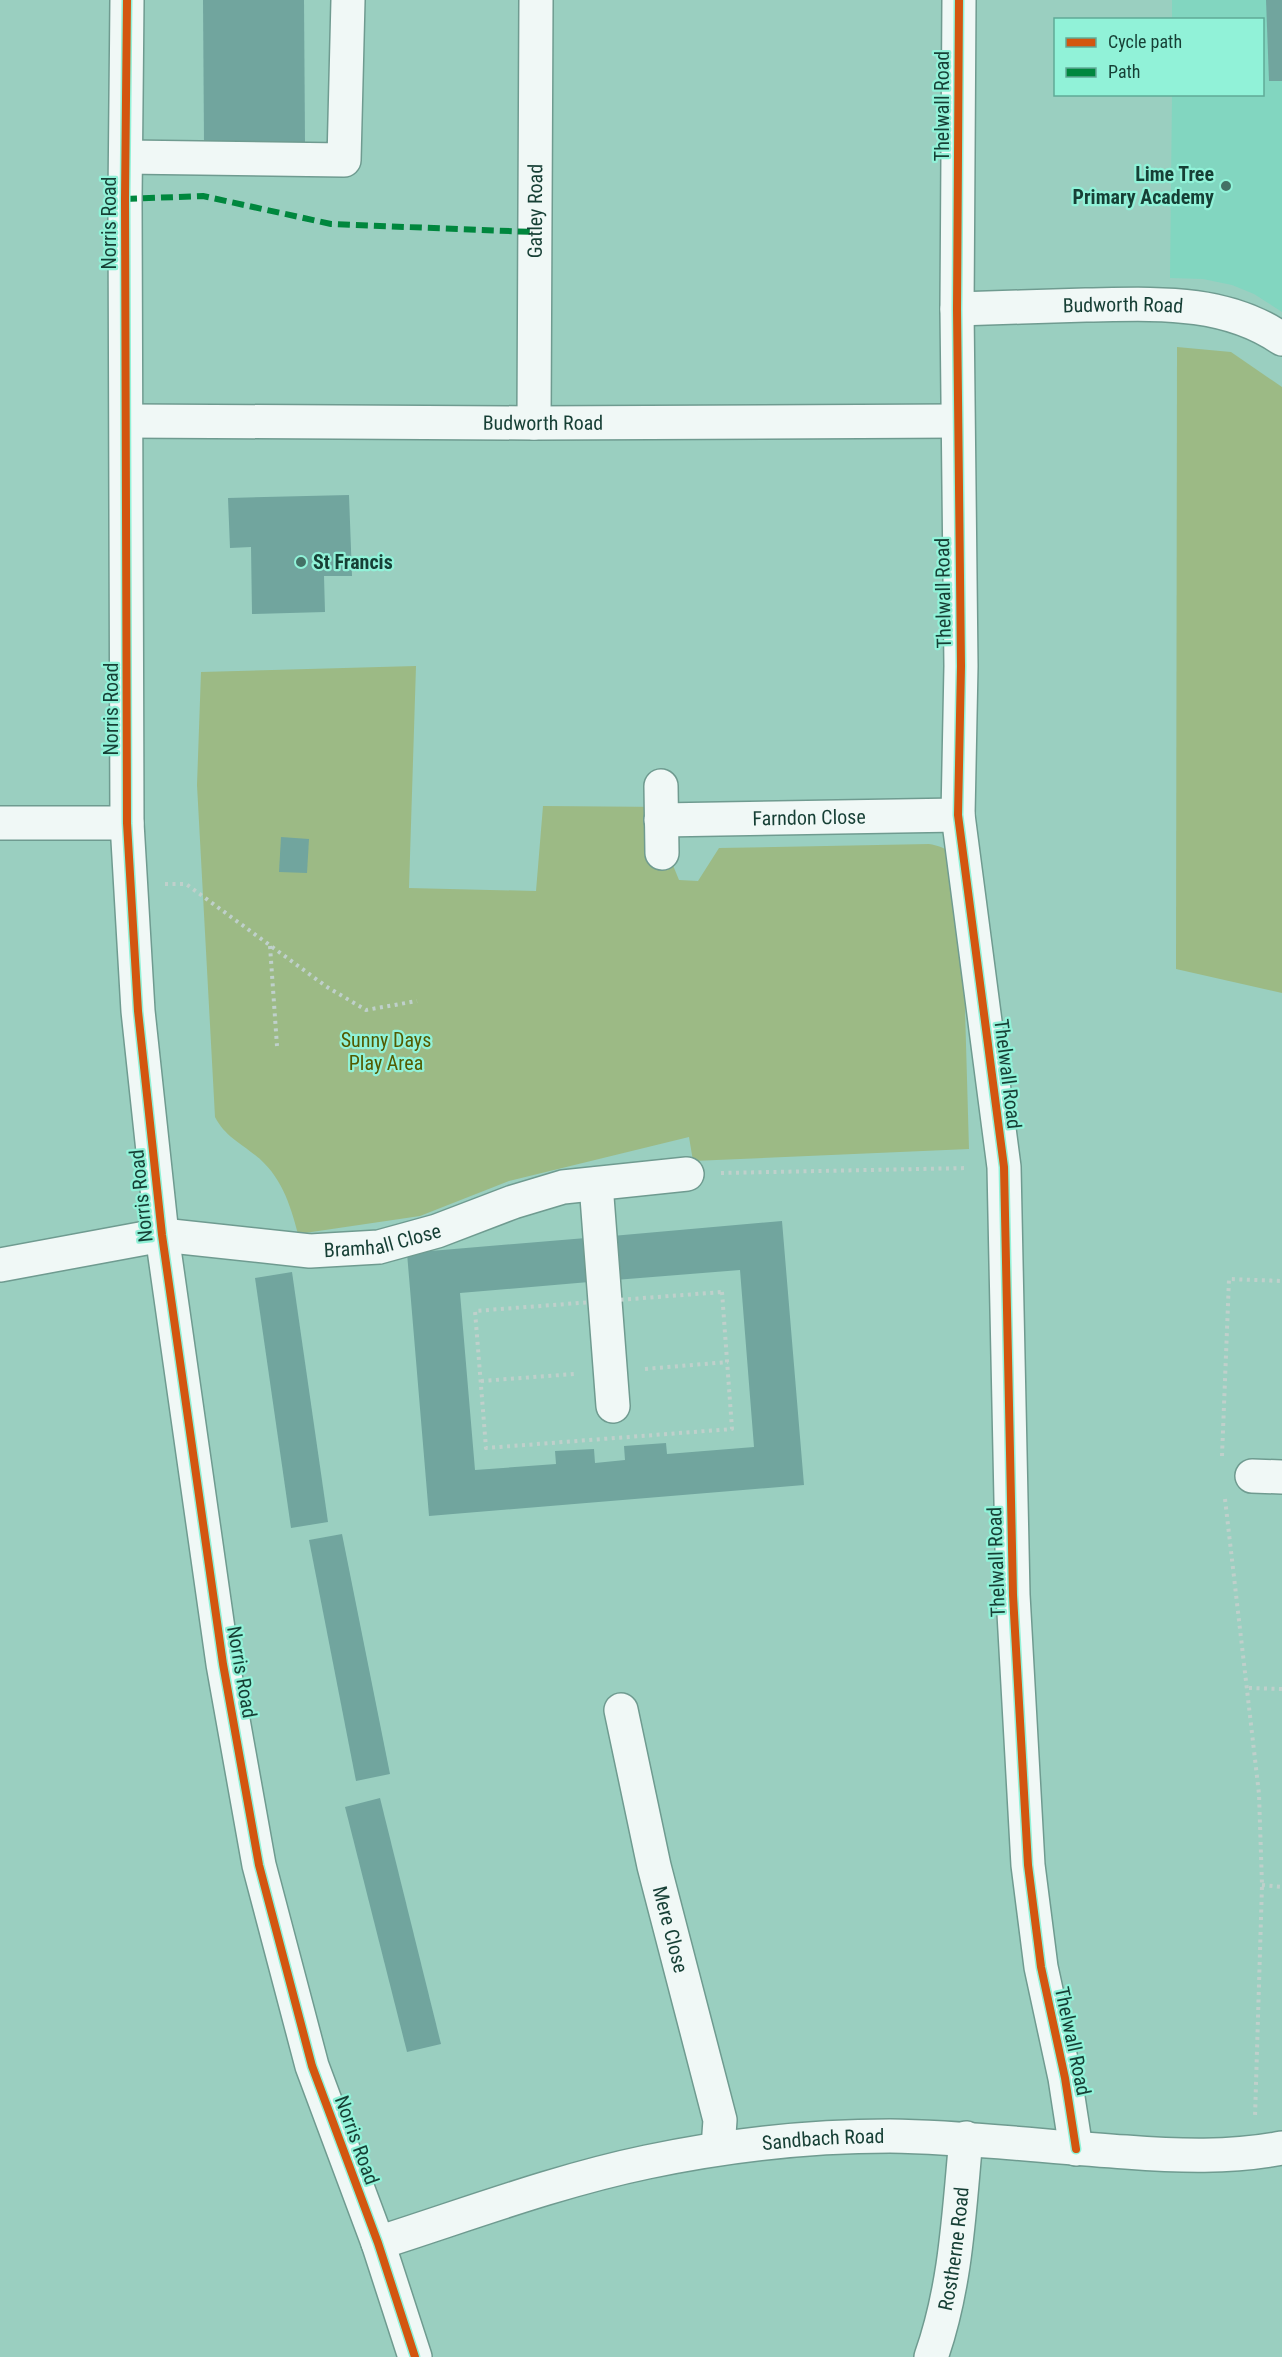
<svg xmlns="http://www.w3.org/2000/svg" width="1282" height="2357" viewBox="0 0 1282 2357" font-family="'Roboto Condensed',sans-serif">
<style>
.built{fill:#82d6c0}
.green{fill:#9cba85}
.building{fill:#71a59e}
.lines{fill:none;stroke-linecap:round;stroke-linejoin:round}
.minor-casing{stroke:#6f9b90;stroke-width:36}
.path{stroke:#bfd0cb;stroke-width:4;stroke-dasharray:3 4.5;stroke-linecap:butt}
.minor{stroke:#f0f8f6;stroke-width:33}
.quiet{stroke:#00873e;stroke-width:6;stroke-dasharray:12 6;stroke-linecap:butt}
.cycleway-casing{stroke:#91f2d8;stroke-width:11}
.cycleway{stroke:#d35610;stroke-width:8}
.poi-dot{fill:#447166;stroke:#91f2d8;stroke-width:2}
.labels{text-anchor:middle;stroke-width:4.5;stroke-linejoin:round;paint-order:stroke}
.street-label{font-size:20px;fill:#163f35;stroke:#91f2d8}
.poi-label{font-size:20px;font-weight:bold;fill:#163f35;stroke:#91f2d8;text-anchor:end}
.park-label{font-size:20px;fill:#535a00;stroke:#91f2d8}
</style>
<rect width="100%" height="100%" fill="#9acfc0"/>
<path class="built" d="M1172 0H1282V312L1254 294 1232 285 1203 279 1170 278 1172 95 1262 94V20L1172 19Z"/>
<g class="green">
<path d="M1177 347 1231 352 1282 387V993L1176 969Z"/>
<path d="M416 666 409 888 536 891 543 806 668 807 670 858 679 880 698 881 719 848 929 844C946 847 954 852 961 868L969 1149 693 1161 689 1137 509 1181 420 1216 298 1234C290 1204 281 1175 255 1155 239 1142 225 1136 215 1117L197 785 201 672Z"/>
</g>
<g class="building">
<path d="M203 0H304L305 143 204 144Z"/>
<path d="M1266 0H1282V81H1269Z"/>
<path d="M349 495 352 576H324L325 612 252 614 251 547 230 548 228 498Z"/>
<path d="M281 837 309 839 307 873 279 872Z"/>
<path d="M782 1221 804 1485 429 1516 407 1253 586 1238 589 1282 460 1293 475 1470 556 1464 555 1451 594 1449 595 1463 625 1460 624 1446 666 1443 667 1454 754 1447 740 1270 615 1280 612 1236Z"/>
<path d="M292 1272 328 1522 291 1528 255 1278Z"/>
<path d="M342 1534 390 1774 356 1781 309 1540Z"/>
<path d="M380 1798 441 2044 407 2052 345 1807Z"/>
</g>
<g class="lines">
<defs>
<g id="minor">
<path d="M127 0 125 199 127 823 138 1011 162 1235 223 1664 259 1865 312 2066 378 2243 415 2357"/>
<path d="M959 0 957 309 961 666 958 815 1004 1167 1013 1595 1028 1865 1041 1967 1065 2078 1076 2149"/>
<path d="M126 157 344 160 348 0"/>
<path id="s1" d="M957 309C1000 308 1043 306 1086 305 1154 304 1224 299 1282 339"/>
<path id="s2" d="M127 421 534 423 957 421"/>
<path id="s3" d="M534 423 536 0"/>
<path d="M661 786 662 853"/>
<path id="s4" d="M661 820 958 815"/>
<path d="M0 823H127"/>
<path d="M596 1184 613 1406"/>
<path id="s5" d="M0 1265 162 1235 310 1251 379 1247 437 1231 513 1202 563 1187 687 1174"/>
<path d="M1252 1476 1282 1477"/>
<path id="s6" d="M621 1710 654 1866 720 2120 718 2148"/>
<path id="s7" d="M378 2243C466 2215 556 2181 647 2162 728 2145 808 2136 890 2136 969 2137 1047 2147 1126 2152 1177 2156 1231 2158 1282 2148"/>
<path id="s8" d="M931 2357C956 2287 959 2212 966 2138"/>
</g>
</defs>
<use href="#minor" class="minor-casing"/>
<g class="path">
<path d="M165 884H186L327 987 366 1010 417 1001"/>
<path d="M270 946 277 1046"/>
<path d="M721 1173 968 1168"/>
<path d="M722 1292 732 1429 486 1448 475 1311Z"/>
<path d="M645 1369 728 1362"/>
<path d="M481 1381 574 1374"/>
<path d="M1222 1456 1229 1279 1282 1281"/>
<path d="M1225 1499 1259 1794 1262 1885 1255 2117"/>
<path d="M1249 1688 1282 1689"/>
<path d="M1262 1885 1282 1887"/>
</g>
<use href="#minor" class="minor"/>
<path class="quiet" d="M125 199 203 196 331 224 533 232"/>
<defs>
<g id="cycleway">
<path d="M127 0 125 199 127 823 138 1011 162 1235 223 1664 259 1865 312 2066 378 2243 415 2357"/>
<path d="M959 0 957 309 961 666 958 815 1004 1167 1013 1595 1028 1865 1041 1967 1065 2078 1076 2149"/>
</g>
</defs>
<use href="#cycleway" class="cycleway-casing"/>
<use href="#cycleway" class="cycleway"/>
</g>
<g class="poi-dot">
<circle cx="1226" cy="186" r="6"/>
<circle cx="301" cy="562" r="6"/>
</g>
<g class="labels">
<g class="street-label">
<text transform="translate(942 106) rotate(-90)" y="7">Thelwall Road</text>
<text dy="7" stroke="none"><textPath href="#s3" startOffset="212">Gatley Road</textPath></text>
<text transform="translate(109 223) rotate(-90)" y="7">Norris Road</text>
<text dy="7" stroke="none"><textPath href="#s1" startOffset="166">Budworth Road</textPath></text>
<text dy="7" stroke="none"><textPath href="#s2" startOffset="416">Budworth Road</textPath></text>
<text transform="translate(943 593) rotate(-91)" y="7">Thelwall Road</text>
<text transform="translate(111 709) rotate(-90)" y="7">Norris Road</text>
<text dy="7" stroke="none"><textPath href="#s4" startOffset="148">Farndon Close</textPath></text>
<text transform="translate(1008 1074) rotate(83)" y="7">Thelwall Road</text>
<text transform="translate(141 1196) rotate(-96)" y="7">Norris Road</text>
<text dy="7" stroke="none"><textPath href="#s5" startOffset="387">Bramhall Close</textPath></text>
<text transform="translate(996 1562) rotate(-92)" y="7">Thelwall Road</text>
<text transform="translate(242 1672) rotate(80)" y="7">Norris Road</text>
<text dy="7" stroke="none"><textPath href="#s6" startOffset="225">Mere Close</textPath></text>
<text transform="translate(1073 2041) rotate(78)" y="7">Thelwall Road</text>
<text transform="translate(357 2140) rotate(70)" y="7">Norris Road</text>
<text dy="7" stroke="none"><textPath href="#s7" startOffset="459">Sandbach Road</textPath></text>
<text dy="7" stroke="none"><textPath href="#s8" startOffset="111">Rostherne Road</textPath></text>
</g>
<g class="poi-label">
<text x="1214" y="181">Lime Tree<tspan x="1214" dy="23">Primary Academy</tspan></text>
<text x="313" y="569" text-anchor="start">St Francis</text>
</g>
<g class="park-label">
<text x="386" y="1047">Sunny Days<tspan x="386" dy="23">Play Area</tspan></text>
</g>
</g>
<rect x="1054" y="18" width="210" height="78" fill="#91f2d8" stroke="#60aa97" stroke-width="1.5"/>
<rect x="1066" y="38" width="30" height="9" fill="#d35610" stroke="#60aa97" stroke-width="1.5"/>
<text x="1108" y="48" font-size="18" fill="#163f35">Cycle path</text>
<rect x="1066" y="68" width="30" height="9" fill="#00873e" stroke="#60aa97" stroke-width="1.5"/>
<text x="1108" y="78" font-size="18" fill="#163f35">Path</text>
</svg>
